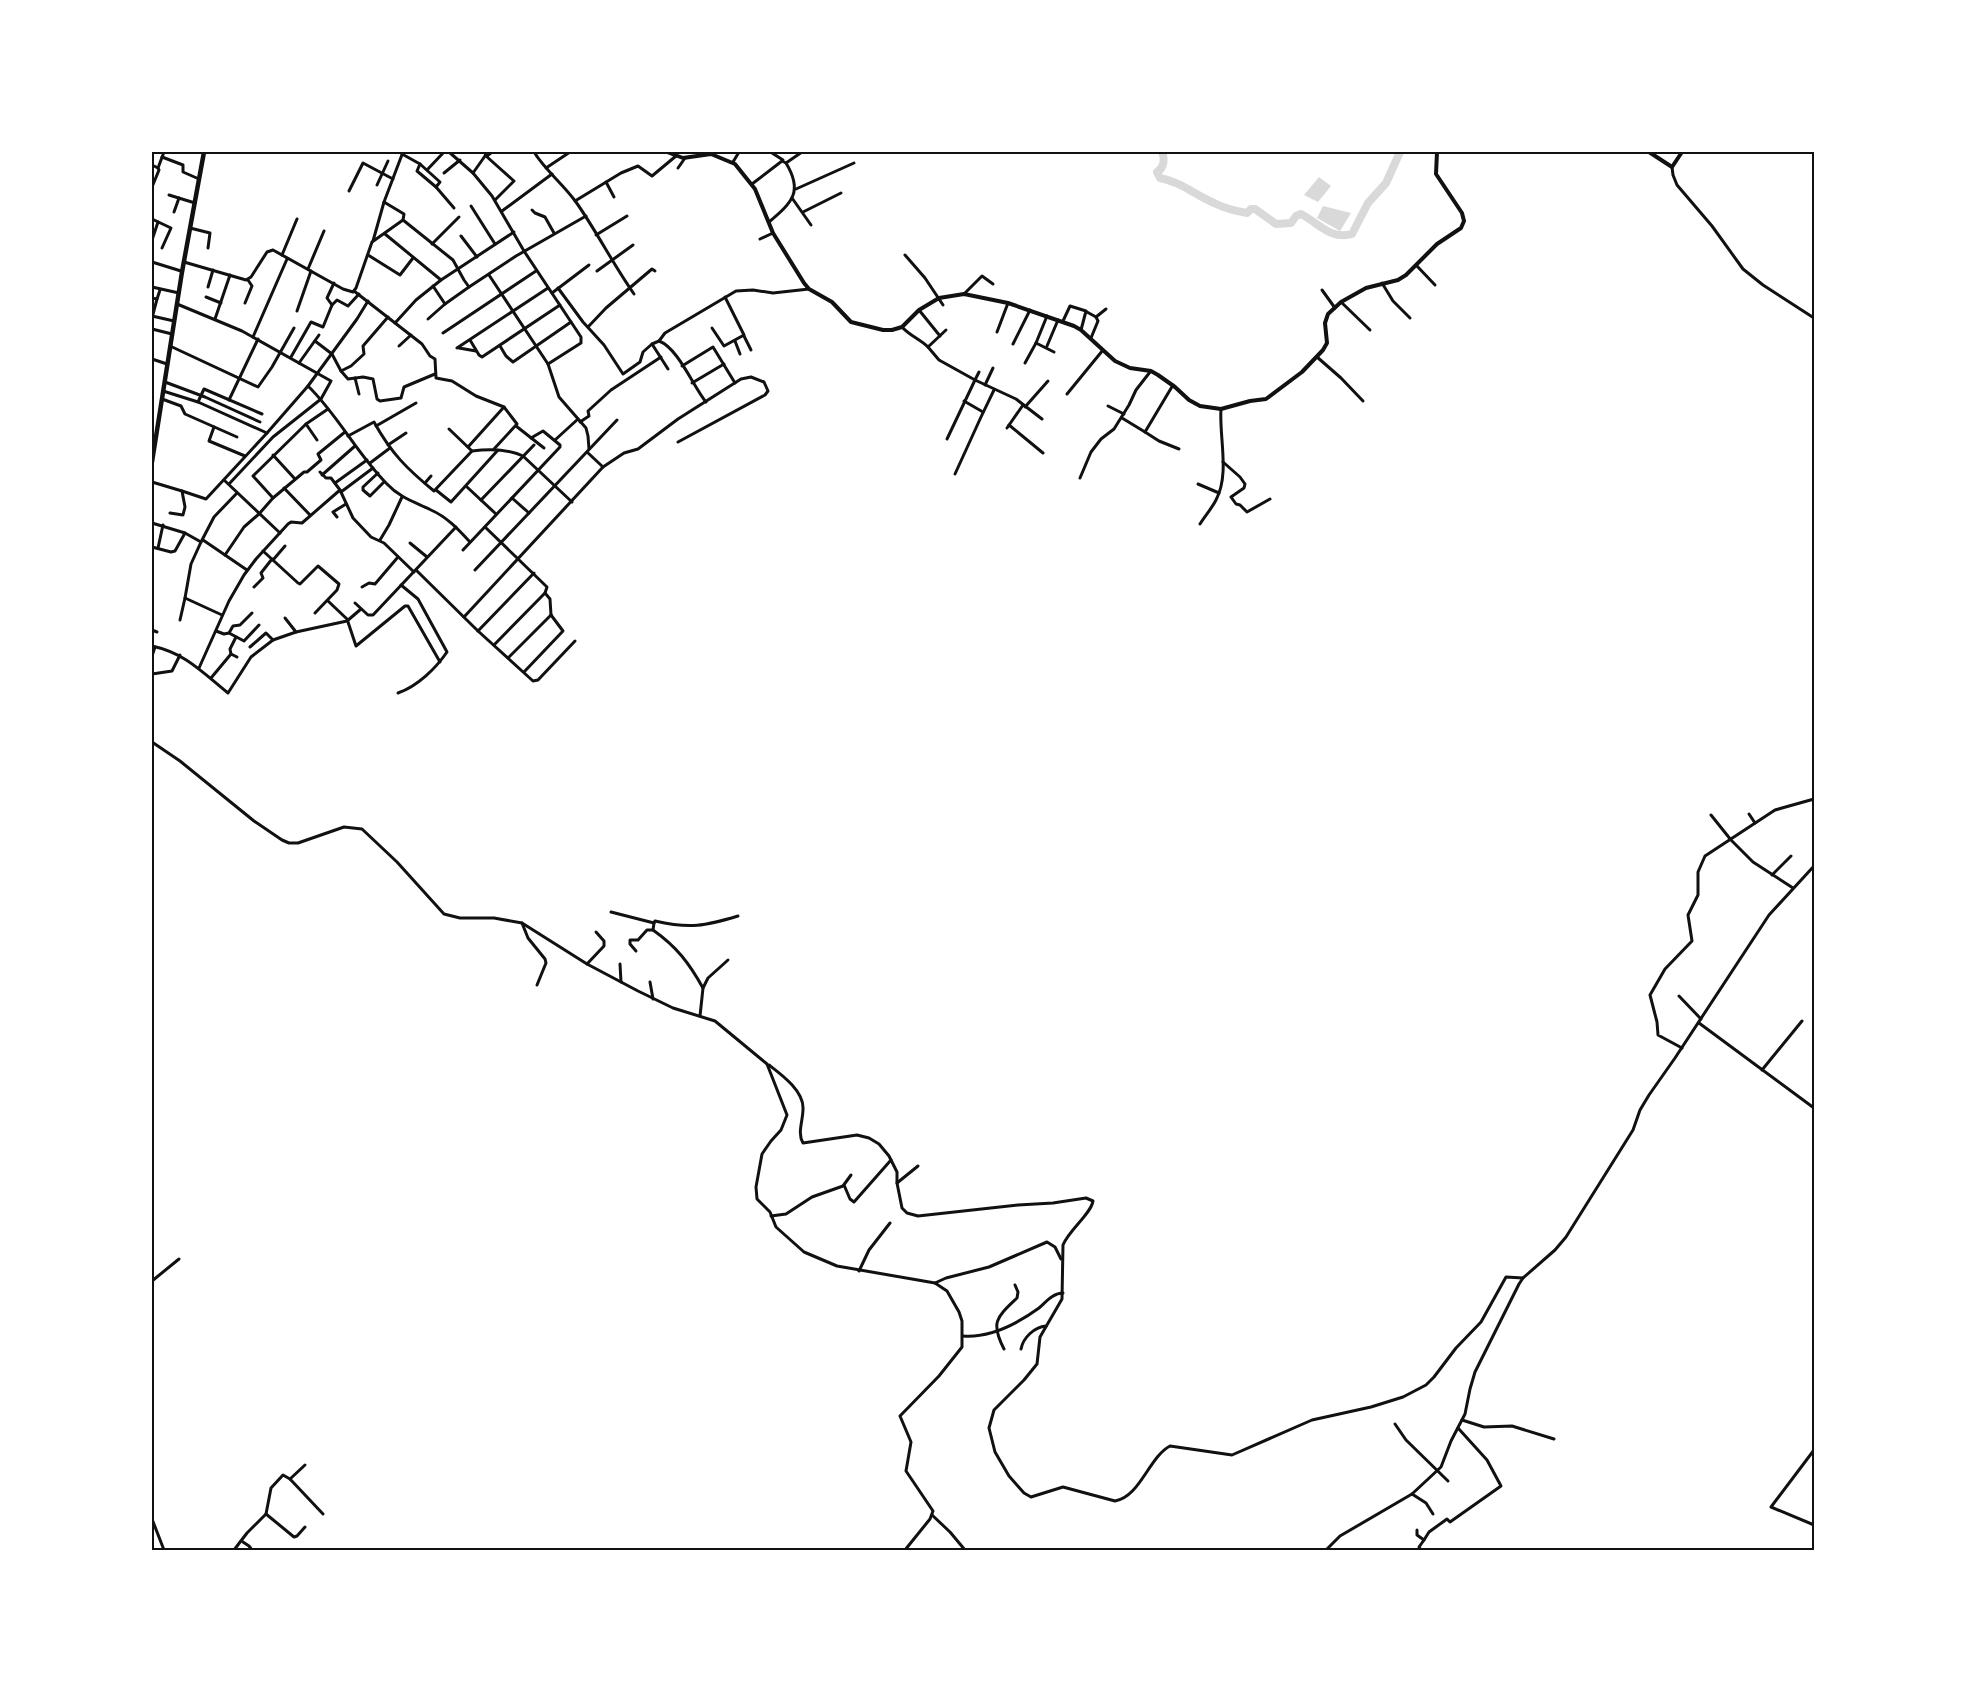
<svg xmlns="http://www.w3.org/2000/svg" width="1966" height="1702" viewBox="0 0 1966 1702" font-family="'Space Grotesk',sans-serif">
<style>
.water{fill:#d9d9d9}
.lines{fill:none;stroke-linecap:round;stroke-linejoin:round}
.river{stroke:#d9d9d9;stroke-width:8}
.minor{stroke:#111;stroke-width:3}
.tertiary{stroke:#111;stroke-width:4}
.primary{stroke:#111;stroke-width:4.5}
.neatline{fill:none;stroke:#111;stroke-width:2}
</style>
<rect width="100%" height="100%" fill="#fff"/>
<g class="water">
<path d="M1319 177 1331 186 1318 202 1304 195Z"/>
<path d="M1323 206 1351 213 1340 231 1317 218Z"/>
</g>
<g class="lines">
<path class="river" d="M1162 152C1165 159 1164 168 1157 172L1160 178C1181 182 1195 195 1214 203 1224 208 1235 211 1247 213L1251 209H1255L1276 224 1291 223 1296 216 1301 214C1320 224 1330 240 1352 234L1368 203 1386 183 1400 152"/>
<g class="minor">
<path d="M449 152 473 173"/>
<path d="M486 152 485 156 473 173 492 196 524 251 581 337V343L548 364"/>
<path d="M534 152C545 170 563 184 576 202 597 232 613 264 634 294"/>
<path d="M646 152H647"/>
<path d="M774 152 772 153 783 160"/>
<path d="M402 154 420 164 440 182 436 187 454 208"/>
<path d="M486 156 514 181 495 200"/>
<path d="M487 156 492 152"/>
<path d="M162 157 183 165V172L199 179"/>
<path d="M733 162 739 152"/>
<path d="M420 164 417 171 436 187"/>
<path d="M152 165 158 168"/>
<path d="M1672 167 1673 175 1677 185 1712 226 1743 269 1763 285 1814 318"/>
<path d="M546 168 570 152"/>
<path d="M678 168 685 158"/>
<path d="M427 170 444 152"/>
<path d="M444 173 460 160"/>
<path d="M606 182 614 197"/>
<path d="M752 184 782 161 786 163 802 152"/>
<path d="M377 185 388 161"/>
<path d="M152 187 159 170 158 168 164 152"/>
<path d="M796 189 854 163"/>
<path d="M349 191 363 163 393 179"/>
<path d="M169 195 195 203"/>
<path d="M792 198 811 225"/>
<path d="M575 201 621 173 638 166 652 176 676 156"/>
<path d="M384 202 404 214 403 220"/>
<path d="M471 206 495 244"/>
<path d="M532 210 535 213 545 217 554 233"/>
<path d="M502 211 552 174"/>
<path d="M174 212 179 198"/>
<path d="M803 212 841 193"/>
<path d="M152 219 171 228 162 248"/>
<path d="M769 222C793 202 803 191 786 163"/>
<path d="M190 228 210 233 208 248"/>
<path d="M385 234 441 280 514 232"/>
<path d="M596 235 627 216"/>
<path d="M461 236 477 257"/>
<path d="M760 239 773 233"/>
<path d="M152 240 158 222"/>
<path d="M373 241 384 202 403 152"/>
<path d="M432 244 459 217"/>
<path d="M282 255 297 219"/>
<path d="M368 255 400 275 413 258"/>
<path d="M905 255 925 278 943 305"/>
<path d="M152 262 181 271"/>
<path d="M184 262 246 280 251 277 267 252 273 250 343 289 353 292 356 288 372 242 403 220 453 260 464 280 469 287 516 256 586 216"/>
<path d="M1416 265 1435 285"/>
<path d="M308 269 324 231"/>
<path d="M597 271 633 245"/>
<path d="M489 275 548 364 559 397 586 428 588 436 589 449"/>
<path d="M1382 283 1393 301 1410 318"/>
<path d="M433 286 445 304"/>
<path d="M152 287 179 293"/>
<path d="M208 287 213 270"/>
<path d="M558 288 583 322 604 345 623 374 640 362 643 352 652 344 659 341"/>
<path d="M1322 290 1335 308"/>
<path d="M354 291 422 344 430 356 435 359 436 378 452 381 476 396 504 407"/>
<path d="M552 293 589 265"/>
<path d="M964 294 982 276 993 284"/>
<path d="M206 297 221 303"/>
<path d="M152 298 157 299 160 290"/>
<path d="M368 301 357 319 308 386C338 415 357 454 387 484 400 498 415 502 431 510 447 517 458 529 470 542"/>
<path d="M1341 302 1370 330"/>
<path d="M245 303 252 286 248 280"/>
<path d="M177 304 242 331 331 381 321 399 273 437 229 484"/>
<path d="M332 305 337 300 348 306 359 294"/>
<path d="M919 310 940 336"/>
<path d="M297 311 311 271"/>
<path d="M1087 312 1096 317 1098 321 1091 338"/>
<path d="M152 316 174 321"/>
<path d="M1096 317 1106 309"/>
<path d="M152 318 157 299"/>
<path d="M215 319 230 275"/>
<path d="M428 319 445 304 469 287"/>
<path d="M1063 321 1070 306 1086 311 1081 330"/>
<path d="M395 323 416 300 441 280"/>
<path d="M588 327 606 308 652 269 655 271"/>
<path d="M902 327C910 336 920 339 928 347L946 330"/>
<path d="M712 328 724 346 744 335 725 297"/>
<path d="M152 329 172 334"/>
<path d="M997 332 1008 303"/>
<path d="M443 333 536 271"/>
<path d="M744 336 751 350"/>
<path d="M253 337 287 259"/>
<path d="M470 340 479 355 482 357 560 305"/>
<path d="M315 341 332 354 341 371 348 379 363 377 373 379 377 399 380 401 401 398 404 387 435 374"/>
<path d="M735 341 740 354"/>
<path d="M1036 343 1054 352"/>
<path d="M652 344 668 369"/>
<path d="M1013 344 1030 310"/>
<path d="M170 346 258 387 272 367 294 328"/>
<path d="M399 346 411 335"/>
<path d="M500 346 506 356 513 362 571 322"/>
<path d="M1047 346 1058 320"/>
<path d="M928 347 939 360 975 380 947 439"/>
<path d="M457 348 548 288"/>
<path d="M459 348 476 351"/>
<path d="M291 357 311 322 323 327 332 305 327 298 334 283"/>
<path d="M1317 357 1341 378 1363 401"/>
<path d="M152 359 167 364"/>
<path d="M299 363 319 335"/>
<path d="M1025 363 1036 343 1047 316"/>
<path d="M682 366 713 347 735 383"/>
<path d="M341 371 351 366 364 354 363 346 388 317"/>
<path d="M979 372 975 380 1016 399 1042 419"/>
<path d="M355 378 359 394"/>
<path d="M165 382 205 397 260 422"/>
<path d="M692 383 724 364"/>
<path d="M985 385 993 368"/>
<path d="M163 391 198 402 267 433 206 499 182 491"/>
<path d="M1067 394 1103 350"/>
<path d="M162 399 181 406 185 414 237 437"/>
<path d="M229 400 258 339"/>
<path d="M964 401 983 412"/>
<path d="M198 402 204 389 262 414"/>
<path d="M706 402C693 386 678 348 659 341L665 333 736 291 753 290 773 293 809 289"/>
<path d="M1108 406 1124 414"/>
<path d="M1025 407 1048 381"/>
<path d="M1122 418 1145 432 1173 385"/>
<path d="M580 422 589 416 588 411 611 390 661 357"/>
<path d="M306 424 317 440"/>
<path d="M1009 425 1043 453"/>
<path d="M376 426 416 403"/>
<path d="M516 426 544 448"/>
<path d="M214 427 209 441 245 456"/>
<path d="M1007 428 1023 405"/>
<path d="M449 429 472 451"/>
<path d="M1145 432 1159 441 1179 449"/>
<path d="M267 433 308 386"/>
<path d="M348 436 374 422C391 453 407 469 434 491L472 451C488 449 508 449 523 456L572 502"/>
<path d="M555 440 578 419"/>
<path d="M388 445 406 433"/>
<path d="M468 447 504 407 517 424 494 449"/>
<path d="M587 452 603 467"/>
<path d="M273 455 295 479"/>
<path d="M1223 462 1240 477 1245 484 1244 488 1231 497 1236 504 1240 505 1247 512 1270 499"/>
<path d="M370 463 390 448"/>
<path d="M320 472 326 478H331L340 490 353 518 371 537 384 543 414 572"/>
<path d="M378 473 363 487V490L370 496 384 482"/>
<path d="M955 474 981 417 994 390"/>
<path d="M322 475 355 446"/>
<path d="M1080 478 1091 452 1101 439 1114 429 1129 405 1136 390 1150 372"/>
<path d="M224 480 280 533"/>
<path d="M152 482 182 491 185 507 183 515 170 513"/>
<path d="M335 483 367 460"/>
<path d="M425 483 431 476"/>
<path d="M1198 484 1219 493"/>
<path d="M467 487 496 514"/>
<path d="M284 488 310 515"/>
<path d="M436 490 451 502 498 450"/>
<path d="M341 492 373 468"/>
<path d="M273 498 253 476 306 424 328 409"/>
<path d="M512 498 529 513"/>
<path d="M481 500 534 445"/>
<path d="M337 517 333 512 346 504"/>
<path d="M152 523 185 533 175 551 171 552 152 547"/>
<path d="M1200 524C1205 516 1212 508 1216 500 1230 474 1219 437 1221 409"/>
<path d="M485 527 547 587 545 593 494 645"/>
<path d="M185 533 201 542"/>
<path d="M203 540 247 570"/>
<path d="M380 540 389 525 402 497"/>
<path d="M410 543 427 557"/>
<path d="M158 548 163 525"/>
<path d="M463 550 560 447V445L543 431 531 438"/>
<path d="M263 551 298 583 300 584 318 566 339 584 337 590 315 613"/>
<path d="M225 555 244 527 259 514 273 498 304 472H307L321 460 318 454 345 432"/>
<path d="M273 560 285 546"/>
<path d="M416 570 478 631 533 681 538 680 575 641"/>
<path d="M475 570 617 420"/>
<path d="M254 587 263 578 261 573 272 559"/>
<path d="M362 587 369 583 375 584 398 557"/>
<path d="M545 593 550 599 551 615"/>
<path d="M328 601 347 619 356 646 405 606H408L440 662"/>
<path d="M355 603 368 615H373L456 527"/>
<path d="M222 615 185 598 191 564 201 542 214 517 237 493"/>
<path d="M464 617 603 467 624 453 638 449 678 419 741 379 751 377 764 382 768 391 765 395 678 442"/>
<path d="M285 618 296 632"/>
<path d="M180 620 185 598"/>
<path d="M152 630 157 632"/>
<path d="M216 631 224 634 229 633 233 626 240 625 252 613"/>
<path d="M478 631 534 573"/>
<path d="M229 633 244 641 259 625"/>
<path d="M152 646C185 653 202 672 228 693L251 657 273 640 296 632 347 621 361 609"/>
<path d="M250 647 266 633 273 640"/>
<path d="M231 654 230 649 236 637"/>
<path d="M152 656 155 647"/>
<path d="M508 658 551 615"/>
<path d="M199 668 229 601 244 575 256 559 288 524 291 522 302 523 340 490"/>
<path d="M524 672 563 631 551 615"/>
<path d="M152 674 172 671 180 655"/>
<path d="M211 678 231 654 237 657"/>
<path d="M398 693C418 686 436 668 447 652L418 599 401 585"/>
<path d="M152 742 180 761 254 821 282 840 289 843H298L344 827 362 829 397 862 444 914 460 918H494L522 923 587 964 638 991 673 1008 715 1021 767 1064 787 1115 781 1130 771 1141 762 1154 756 1187 757 1199 770 1212 776 1227 804 1252 837 1266 935 1283 947 1291 959 1312 962 1321V1347L939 1376 900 1416 911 1442 906 1471 933 1511 930 1519 905 1550"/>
<path d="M1749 814 1755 823"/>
<path d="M1711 815 1731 840 1753 862 1793 888"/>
<path d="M1772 875 1791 856"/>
<path d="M611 912 654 923 655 921C690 929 705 926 738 916"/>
<path d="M522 923 528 938 545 959 546 963 537 985"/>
<path d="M653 930C677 947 689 963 703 988"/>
<path d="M636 951 630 944V940H638L647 930H653L654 923"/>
<path d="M587 964 604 946V941L596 932"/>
<path d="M620 964 621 982"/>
<path d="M650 982 653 999"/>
<path d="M1679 996 1701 1019"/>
<path d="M700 1016 703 988 708 978 728 960"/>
<path d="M1699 1023 1814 1108"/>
<path d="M1682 1048 1658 1035 1657 1022 1650 995 1665 969 1692 941 1688 915 1698 895V872L1705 856 1775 810 1814 799"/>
<path d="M769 1065C782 1075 804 1091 803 1109 803 1121 797 1133 803 1143L857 1135 869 1138 879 1144 889 1156 897 1172V1183L902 1208 907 1213 918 1216 1018 1205 1053 1203 1086 1198 1093 1201C1091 1214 1069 1230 1063 1245L1062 1299 1040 1337 1037 1364 1024 1380 994 1410 989 1428 995 1452 1009 1476 1024 1493 1031 1497 1063 1487 1115 1501C1140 1497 1149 1457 1170 1446L1232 1455 1312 1420 1371 1407 1403 1397 1426 1385 1434 1377 1456 1348 1481 1322 1506 1277 1523 1278"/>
<path d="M1762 1070 1802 1021"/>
<path d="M897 1183 918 1166"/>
<path d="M844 1185 850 1199 854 1202 891 1160"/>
<path d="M771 1216 786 1214 812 1197 843 1186 851 1175"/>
<path d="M859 1271 869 1250 890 1223"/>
<path d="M152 1281 179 1259"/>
<path d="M935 1283 946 1278 989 1267 1047 1242 1055 1247 1061 1259"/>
<path d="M963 1336C990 1338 1017 1324 1039 1308 1046 1302 1053 1293 1063 1293"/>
<path d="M1004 1349C990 1322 997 1317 1017 1298L1018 1292 1015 1285"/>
<path d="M1021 1349C1023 1338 1034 1327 1046 1326"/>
<path d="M1462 1420 1484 1427 1512 1426 1554 1439"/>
<path d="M1395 1424 1406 1440 1448 1481"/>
<path d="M1814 1450 1771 1507 1814 1525"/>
<path d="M290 1479 305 1465"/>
<path d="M1412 1494 1426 1503 1433 1514"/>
<path d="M266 1514 294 1537 297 1536 305 1527"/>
<path d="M932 1515 950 1532 965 1550"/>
<path d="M152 1519 164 1550"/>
<path d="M1417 1530V1535L1424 1540 1419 1547 1421 1550"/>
<path d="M1424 1540 1429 1532 1447 1519 1450 1522 1501 1486 1487 1460 1458 1428"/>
<path d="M243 1542 249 1546 252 1550"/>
<path d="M234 1550 247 1533 266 1514 271 1488 283 1475 290 1479 323 1514"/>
<path d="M1326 1550 1340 1536 1412 1494 1441 1467 1451 1441 1465 1414 1470 1389 1475 1372 1519 1284 1523 1278 1555 1250 1566 1237 1633 1130 1640 1110 1649 1095 1675 1058 1769 915 1814 866"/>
</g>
<g class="tertiary">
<path d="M667 152 683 158 711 154 735 164 755 189 773 233 804 283 809 289 832 302 851 322 883 330H892L902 327 919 310 939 298 964 294 1008 303 1074 326 1081 330 1115 361 1130 368 1151 371 1158 375 1175 387 1189 400 1200 406 1221 409 1250 401 1266 399 1302 372 1323 350 1327 343 1325 323 1328 314 1341 302 1366 288 1398 280 1406 275 1437 244 1461 228 1464 221 1462 213 1436 174 1437 152"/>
<path d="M1649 152 1672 167 1682 152"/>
</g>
<path class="primary" d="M152 462 182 272 204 152"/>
</g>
<rect width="1966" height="1702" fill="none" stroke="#ffffff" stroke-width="306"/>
<rect x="153" y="153" width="1660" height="1396" class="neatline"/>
</svg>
